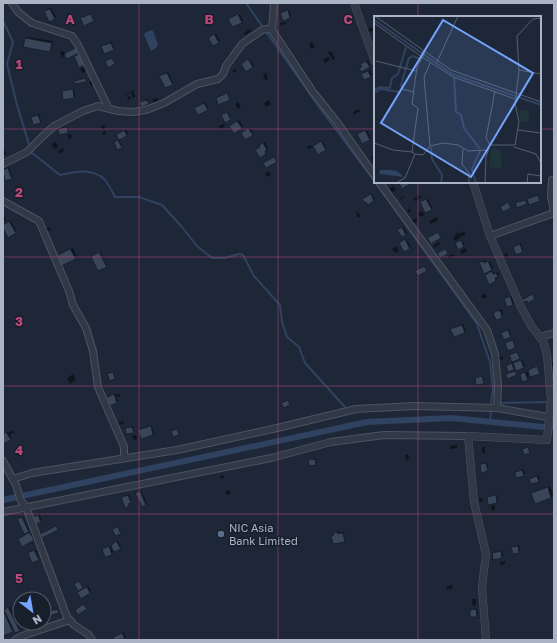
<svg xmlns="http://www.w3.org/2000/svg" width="557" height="643" viewBox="0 0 557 643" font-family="'Golos Text',sans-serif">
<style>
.water{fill:#2f4260}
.shadow{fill:#0007}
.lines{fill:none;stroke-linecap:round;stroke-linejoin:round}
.stream{stroke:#2f4260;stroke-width:2}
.canal{stroke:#2f4260;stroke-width:6}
.building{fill:#394558;stroke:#19202d}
.minor-casing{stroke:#4c5462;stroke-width:8}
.tertiary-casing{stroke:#4c5462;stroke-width:8}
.minor{stroke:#313947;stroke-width:6}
.tertiary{stroke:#313947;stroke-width:7}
.grid{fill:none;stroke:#bb477b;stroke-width:1;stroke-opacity:0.55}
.service-dot{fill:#5c6f8a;stroke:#171f2b;stroke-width:1.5}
.labels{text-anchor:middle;stroke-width:3;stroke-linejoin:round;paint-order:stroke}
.poi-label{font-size:11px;fill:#aab4c5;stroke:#171f2b;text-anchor:start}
.inset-river{fill:none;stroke:#2f4260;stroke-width:2}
.inset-road{fill:none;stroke:#565f70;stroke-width:1}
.view{fill:#75a5ff;fill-opacity:0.15;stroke:#75a5ff;stroke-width:2}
.inset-edge{fill:none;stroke:#aab4c5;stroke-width:2}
.grid-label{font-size:13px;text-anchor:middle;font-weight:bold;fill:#bb477b;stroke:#171f2b;stroke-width:3;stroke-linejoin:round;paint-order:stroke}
</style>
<rect width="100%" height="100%" fill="#1e2737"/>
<path class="water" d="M151 30 153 31 158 44 156 48 151 51 144 35 145 33Z"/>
<g class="shadow">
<path d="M51 8 56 17 54 18 46 10Z"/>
<path d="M289 10 291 16 283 19 281 13Z"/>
<path d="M240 14 243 21 233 26 231 18Z"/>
<path d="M378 15 379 17H375V24L372 18Z"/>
<path d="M286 22V24L280 25V23Z"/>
<path d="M373 27 374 28 375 27V29L370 32 368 29Z"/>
<path d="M250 29 252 31 245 35 244 33Z"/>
<path d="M216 34 220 41 214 45 211 37Z"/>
<path d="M28 37 53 41 52 48 50 51 26 39Z"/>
<path d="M112 42 114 48 113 49 104 45Z"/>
<path d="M312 42 315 47 311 49 309 44Z"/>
<path d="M63 51 66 55 62 58 60 52Z"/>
<path d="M331 51 335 59 333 60 328 52Z"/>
<path d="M328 57 330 60 325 63 323 60Z"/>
<path d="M249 59 254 65 252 67 243 63Z"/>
<path d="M368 60 370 65 363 67V63Z"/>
<path d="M85 67 86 71 82 73 80 69Z"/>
<path d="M236 69 237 71 234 73 232 71Z"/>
<path d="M370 70 372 75 365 79 364 73Z"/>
<path d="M168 72 173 83 172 84 162 75Z"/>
<path d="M266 73 268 79 265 80 263 74Z"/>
<path d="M93 80 95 84 91 86 89 82Z"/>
<path d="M74 89 75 96 74 97 63 92Z"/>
<path d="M133 90 135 97 133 98 131 91Z"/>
<path d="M129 92 130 93 125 96 124 95Z"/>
<path d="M130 96 131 99 128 100 127 98Z"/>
<path d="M157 98 159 100 154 103 152 100Z"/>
<path d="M148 99 149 102 148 103 140 102Z"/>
<path d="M269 100 271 104 266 107 264 103Z"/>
<path d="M205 102 208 108 198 114 196 107Z"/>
<path d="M238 102 241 107 238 109 235 104Z"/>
<path d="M359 109 360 111 354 115 353 112Z"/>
<path d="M228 112 231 118 230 119 223 114Z"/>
<path d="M39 114 41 121 40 122 32 117Z"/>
<path d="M239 120 243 126 234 132 232 125Z"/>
<path d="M224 124 225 126 220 129 219 126Z"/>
<circle cx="103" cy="127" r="2"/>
<path d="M250 128 253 133 252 134 243 132Z"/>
<path d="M126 130 128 134 120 139 118 134Z"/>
<path d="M367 130 371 138 369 139 360 133Z"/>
<path d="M105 131 106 134 103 135 102 133Z"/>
<path d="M71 134 72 137 69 139 67 135Z"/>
<path d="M119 140 122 146 121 147 116 141Z"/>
<path d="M322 141 326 148 325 149 315 145Z"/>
<path d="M56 142 58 147 54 149 52 144Z"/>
<path d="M265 142 268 148 265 150 267 152 266 153 261 147V144Z"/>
<path d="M311 145 313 147 308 149 307 147Z"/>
<path d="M4 148 6 154 3 156V149Z"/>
<path d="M63 148 64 151 60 154 58 151Z"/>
<path d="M375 154V162L374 163 371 157Z"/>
<path d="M9 167 12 177 6 180 3 170Z"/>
<path d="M269 171 271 175 267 177 265 174Z"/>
<path d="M393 186 396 190 392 192 390 188Z"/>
<path d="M372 194 375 199 368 203 365 198Z"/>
<path d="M420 195 421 198 415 201 413 199Z"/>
<path d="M404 196V197L400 200V198Z"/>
<path d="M428 199 432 208 431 209 422 202Z"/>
<path d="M410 209 411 211 409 213 407 210Z"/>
<circle cx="421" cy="214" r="2.5"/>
<path d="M358 212 361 216 358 218 356 213Z"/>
<path d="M5 217 6 220 3 222V218Z"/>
<path d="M437 217 438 220 431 224 429 221Z"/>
<path d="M416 218 418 220 413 223 412 221Z"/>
<path d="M11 221 16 231 15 233 3 226Z"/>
<path d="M403 226 407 233 402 236 400 229Z"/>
<path d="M49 227 51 229 48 231 46 229Z"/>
<path d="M464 231 466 234 455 241 453 238 456 236 455 234 458 232 459 234Z"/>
<path d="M406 239 411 247 405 251 401 242Z"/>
<path d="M462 240 465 245 459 248 457 242Z"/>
<path d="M439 242 440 244 434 248 433 246Z"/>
<path d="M521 243 523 250 522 251 514 247Z"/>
<path d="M396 246 399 251 395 253 392 249Z"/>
<path d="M73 248 77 257 75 259 57 256Z"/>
<path d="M465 248 467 251 462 254 460 251Z"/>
<path d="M100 252 107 265 106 266 93 256Z"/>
<path d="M507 253 508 257 506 258 504 254Z"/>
<path d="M454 254 455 256 449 258 448 256Z"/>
<path d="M484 260 485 263 490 261 493 268 492 269 480 263Z"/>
<path d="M493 271 494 274 498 272 499 275 496 277 497 279 496 280 486 275Z"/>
<path d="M485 293 487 297 482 299 481 296Z"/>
<path d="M511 296 514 303 508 306 506 298Z"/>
<path d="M501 309 503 312 502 317 494 313Z"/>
<path d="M463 324 466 331 464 332 452 329Z"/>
<path d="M509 329 511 335 510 336 502 333Z"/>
<path d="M502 356 503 359 499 360 498 358Z"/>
<path d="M522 360 525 366 524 367H515L509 371 507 366 508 365 513 363V364Z"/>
<path d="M554 360V367H553L551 362Z"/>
<path d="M527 371 529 378 523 381 521 374Z"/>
<path d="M73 374 76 380 70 384 67 378Z"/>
<path d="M115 394 116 395 120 394V396L116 397 118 401 117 402 110 405 109 397Z"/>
<path d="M123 421 124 423 120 425 119 423Z"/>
<path d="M133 426 134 431 133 432 126 429Z"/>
<path d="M152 426 154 433 141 437V430Z"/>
<path d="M12 430 14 432 10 435 11 438 10 439 3 434 8 431 9 433Z"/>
<path d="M136 435 137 439 134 440 132 436Z"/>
<path d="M457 445V448L450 449V446Z"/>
<rect x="482" y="447" width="3" height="6"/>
<path d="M408 454 409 459 406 460 405 455Z"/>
<path d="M316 458 317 463 316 464 309 460Z"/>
<path d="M487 462 488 469 487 471 481 464Z"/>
<path d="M523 469 525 474 524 475 516 472Z"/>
<path d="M223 475 224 478 221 479 220 476Z"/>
<path d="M539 475 540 479 531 483 530 479Z"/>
<path d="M550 486 553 495 551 497 536 503 532 493 534 491Z"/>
<path d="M229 490 231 493 227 495 225 492Z"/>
<path d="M141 491 147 503 145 504 138 492Z"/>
<path d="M129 494 131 501 129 502 128 505 123 497Z"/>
<path d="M497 495 498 501 497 502 488 497Z"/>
<path d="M483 498V501L480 502 479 499Z"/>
<path d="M495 505V510L492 511 491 506Z"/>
<path d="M39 514 42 520 40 521 34 517Z"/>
<path d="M23 517 29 530 28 531 20 518Z"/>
<path d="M339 531V533L344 532 345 540 344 541 332 536 336 532Z"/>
<path d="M32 533 35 538 34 539 20 538Z"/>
<path d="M118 541 121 547 120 548 112 546Z"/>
<path d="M519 545 520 551 513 553 512 547Z"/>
<path d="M110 546 113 552 112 554 103 549Z"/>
<path d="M36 550 39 558 38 559 30 552Z"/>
<path d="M502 550 503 556 494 559 493 553Z"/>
<path d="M505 561V564L500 565V562Z"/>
<path d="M452 585 453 588 447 590 446 587Z"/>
<path d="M88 586 91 591 82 597 80 591Z"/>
<path d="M472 599H476V605L473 606Z"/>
<path d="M10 607 20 629 19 630 14 629 3 635V611Z"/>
<path d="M472 609H477L478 615 476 616 471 610Z"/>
<path d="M123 632 126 637 122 640H116L115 637Z"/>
</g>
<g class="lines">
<g class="stream">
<path d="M246 3 319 107 372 178 477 324 490 362 493 389 491 403"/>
<path d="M3 21 13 42 7 64 16 101 29 145"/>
<path d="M31 152 60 175C74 172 93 167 105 180 109 185 112 191 115 197H139L162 205 182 227 197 246 212 258H225L239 254 243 255 254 276 280 305 282 322 287 337 299 347 305 363 345 407"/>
<path d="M500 403 549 402"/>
<path d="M490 422 491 411"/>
</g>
<path class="canal" d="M3 500 367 422 451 418 554 428"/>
</g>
<g class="building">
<path d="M50 9 55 19 49 22 44 11Z"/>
<path d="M288 10 290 18 283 21 280 13Z"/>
<path d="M91 14 94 21 84 26 80 18Z"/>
<path d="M238 14 242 23 232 27 228 19Z"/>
<path d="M214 34 219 43 213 46 208 38Z"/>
<path d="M25 38 52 43 50 52 23 47Z"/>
<path d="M111 43 114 50 104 54 101 46Z"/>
<path d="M77 47 79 53 67 59 64 54Z"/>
<path d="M79 54 84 65 79 68 74 56Z"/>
<path d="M112 58 115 64 108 68 105 61Z"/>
<path d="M248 59 253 67 246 72 241 64Z"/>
<path d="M366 61 370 67 361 72 359 68 362 67 360 64Z"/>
<path d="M368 71 371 77 364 80 361 74Z"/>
<path d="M167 73 173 85 165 88 159 76Z"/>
<path d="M86 78V82L75 84 74 81Z"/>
<path d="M73 89 74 98 63 100 62 91Z"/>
<path d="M227 93 230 100 218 105 216 98Z"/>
<path d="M147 100 149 104 141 107 139 102Z"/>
<path d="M204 103 208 110 198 115 194 108Z"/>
<path d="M227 112 231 120 225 123 221 115Z"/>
<path d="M38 115 41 123 33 125 31 117Z"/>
<path d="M237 121 242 128 234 134 229 126Z"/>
<path d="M67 127 68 133 59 135 58 129Z"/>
<path d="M248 128 253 135 245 140 241 133Z"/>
<path d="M124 130 127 136 119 140 116 135Z"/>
<path d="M365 130 370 140 362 144 357 134Z"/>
<path d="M118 140 122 148 117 150 114 142Z"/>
<path d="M321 141 326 150 318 155 313 146Z"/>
<path d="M263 143 267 150 265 151 266 154 260 158 255 150 260 147 259 145Z"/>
<path d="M274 157 277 162 266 168 263 163Z"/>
<path d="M8 168 12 179 5 181 3 170Z"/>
<path d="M401 182H409L410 184 402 189 399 183Z"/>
<path d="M371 194 374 201 368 205 366 202 365 203 362 199Z"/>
<path d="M538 195 540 201 529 205 527 199Z"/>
<path d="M426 199 432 210 425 213 420 202Z"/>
<path d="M525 200 527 204 517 208 515 203Z"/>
<path d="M508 202 511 208 503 212 500 207Z"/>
<path d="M9 221 16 233 8 238 3 228V225Z"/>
<path d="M402 227 406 235 402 237 397 230Z"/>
<path d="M438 232 441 238 431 244 427 238Z"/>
<path d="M405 239 410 249 404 252 399 243Z"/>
<path d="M461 240 464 247 458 250 455 243Z"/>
<path d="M520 244 523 252 516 255 513 247Z"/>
<path d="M70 249 76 259 61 266 56 256Z"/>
<path d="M446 249 448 254 440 258 437 253Z"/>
<path d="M99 252 107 267 98 271 91 257Z"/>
<path d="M483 261 484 263 488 261 492 270 484 274 479 262Z"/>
<path d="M424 266 427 271 418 276 415 271Z"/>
<path d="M492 271 493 274 496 273 498 277 495 278 496 281 489 285 485 275Z"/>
<path d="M532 294 535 299 528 303 527 301 523 302 522 300Z"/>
<path d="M510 296 513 305 507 307 504 299Z"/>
<path d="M499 310 502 314H501L502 318 496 320 493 313Z"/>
<path d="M462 325 465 333 454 337 450 329Z"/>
<path d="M508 330 511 337 504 340 501 333Z"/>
<path d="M513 340 515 348 508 351 505 343Z"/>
<path d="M517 352 520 359 512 362 509 355Z"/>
<path d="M521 360 524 368 516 371 513 363Z"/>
<path d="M512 363 514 370 508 372 506 366Z"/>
<path d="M537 366 540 374 530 377 528 370Z"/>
<path d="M515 371 517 375 507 379 506 374Z"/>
<path d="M113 372 115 379 110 381 107 374Z"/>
<path d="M525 372 528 380 522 382 520 374Z"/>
<path d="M482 376 484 384 476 385 475 378Z"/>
<path d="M114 394 117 403 110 406 106 398Z"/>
<path d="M288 400 290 405 284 408 281 403Z"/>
<path d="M151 426 153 435 141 439 138 430Z"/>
<path d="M132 427 134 433 126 434 125 428Z"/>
<path d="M177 429 179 435 173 437 171 431Z"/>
<path d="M6 432 11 440 3 444V434Z"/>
<path d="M528 447 530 453 524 455 522 449Z"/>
<path d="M315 459 316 465 309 466 308 460Z"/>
<path d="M486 463 488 471 481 473 480 464Z"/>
<path d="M522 470 524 476 516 478 515 472Z"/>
<path d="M537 476 539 482 531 484 529 479Z"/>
<path d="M548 487 551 498 535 504 531 493Z"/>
<path d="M140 491 146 505 142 507 135 493Z"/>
<path d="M128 495 131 503 128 504 129 506 125 508 121 497Z"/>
<path d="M496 495 497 503 488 505 487 497Z"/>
<path d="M38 515 41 522 36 524 33 517Z"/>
<path d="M22 517 29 532 24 534 17 519Z"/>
<path d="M56 526 58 530 42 538 40 534Z"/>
<path d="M118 527 121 534 115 536 112 529Z"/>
<path d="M338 532V534L343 533 345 542 333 544 331 536 334 535 333 533Z"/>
<path d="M28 533H30L34 540 22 547 18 539Z"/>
<path d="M116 541 121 549 114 552 111 546Z"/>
<path d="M109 546 112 555 105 557 102 549Z"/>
<path d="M518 546 519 553 513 554 511 547Z"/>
<path d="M34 550 39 560 32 563 28 553Z"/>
<path d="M501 551 502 558 493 560 492 553Z"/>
<path d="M79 581 83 588 78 591 74 584Z"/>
<path d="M87 587 90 593 81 599 77 592Z"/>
<path d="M83 604 87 609 78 615 75 610Z"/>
<path d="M8 607 20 631 15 633 4 610Z"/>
<path d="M57 609 59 613 46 617 45 613Z"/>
<path d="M476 609 477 617H470V610Z"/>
<path d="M3 610 13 632 3 636Z"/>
<path d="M122 633 125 639 115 640 113 637Z"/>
</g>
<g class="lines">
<defs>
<g id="minor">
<path d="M12 3 18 12 32 23 72 36 78 45 108 107"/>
<path d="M274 3 272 30 313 92 337 122 375 176"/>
<path d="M3 164 27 152 42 137 54 126 83 111 98 106 118 111 133 112 146 110 164 103 197 84 218 79 223 74 226 66 242 44 262 30 267 29 272 30"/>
<path d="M552 180 551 196 554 211"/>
<path d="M379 182 487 330 495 354 498 385 497 408"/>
<path d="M3 201 39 221 69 291 73 305 86 328 93 351 98 387 124 447V458"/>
<path d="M490 236 554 213"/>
<path d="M540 337 554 333"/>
<path d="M3 461 16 485 21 501 26 507 67 617 74 625 88 634 92 640"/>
<path d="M13 479 32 473 177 450 277 428 356 409 414 406 497 408 548 417"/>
<path d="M3 512 271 458 331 442 384 435 468 436"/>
<path d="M15 640 22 636 70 620"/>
</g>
<g id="tertiary">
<path d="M354 3 375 62"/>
<path d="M473 182 490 236 521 307 532 327 543 341 547 355 551 400 547 440 468 436 474 502 486 554 482 587 486 640"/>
</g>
</defs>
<use href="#minor" class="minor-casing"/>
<use href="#tertiary" class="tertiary-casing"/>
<use href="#minor" class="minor"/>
<use href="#tertiary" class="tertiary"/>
</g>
<path class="grid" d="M139 3V640M278 3V640M418 3V17M3 129H375M540 129H554M418 182V640M3 257H554M3 386H554M3 514H554"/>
<circle class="service-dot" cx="221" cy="534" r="4"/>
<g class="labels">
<g class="poi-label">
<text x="229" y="532">NIC Asia<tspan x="229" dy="13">Bank Limited</tspan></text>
</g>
</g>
<g transform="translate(374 16)">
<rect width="167" height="167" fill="#1e2737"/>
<path d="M151 94 155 95V106H148L146 104 144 95ZM118 130 127 136 128 153 115 151Z" fill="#1f3438"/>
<path d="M17 154 23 155 30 161 5 158 6 154Z" fill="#2f4260"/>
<path class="inset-river" d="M0 4 78 58 167 89M80 62 82 96 87 99 90 112 106 133M27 69 35 42 39 40 46 43M0 74 6 71 16 72 18 62 24 58 32 31M0 77 7 73 26 76M57 131 58 143 68 159 67 167M102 167 98 153 106 135"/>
<path class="inset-road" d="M1 0 77 54 167 86M0 7 48 41M51 37 43 51 38 88 44 92 38 136 41 138 49 139 56 130 50 61 56 47M48 41 79 61 141 83M2 45 42 55M63 46 84 0M145 54 167 58M27 69 28 73 40 76M144 114 167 117M0 127 19 134 38 136M116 129 112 122 121 75M56 130 69 127 84 129 94 135 114 134M140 131 162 138 167 147M89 133 88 148 95 157V167M22 167 31 162 41 138M111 167 112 141 116 129H141L145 106 141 87 145 55 143 20 159 3 167 2M153 167 154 158 167 160"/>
<path class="view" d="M69 4 159 57 97 161 7 107Z"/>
<rect width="167" height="167" class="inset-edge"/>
</g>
<g class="grid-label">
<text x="70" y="24">A</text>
<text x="209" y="24">B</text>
<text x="348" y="24">C</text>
<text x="19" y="69">1</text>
<text x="19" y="197">2</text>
<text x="19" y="326">3</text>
<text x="19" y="455">4</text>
<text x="19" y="583">5</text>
</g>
<rect width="557" height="643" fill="none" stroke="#aab4c5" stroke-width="8"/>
<g transform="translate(32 611) rotate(149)"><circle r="19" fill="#171f2b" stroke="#525b69"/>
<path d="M0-3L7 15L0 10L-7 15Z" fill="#75a5ff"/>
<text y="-6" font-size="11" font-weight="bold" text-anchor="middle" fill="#aab4c5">N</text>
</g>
</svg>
